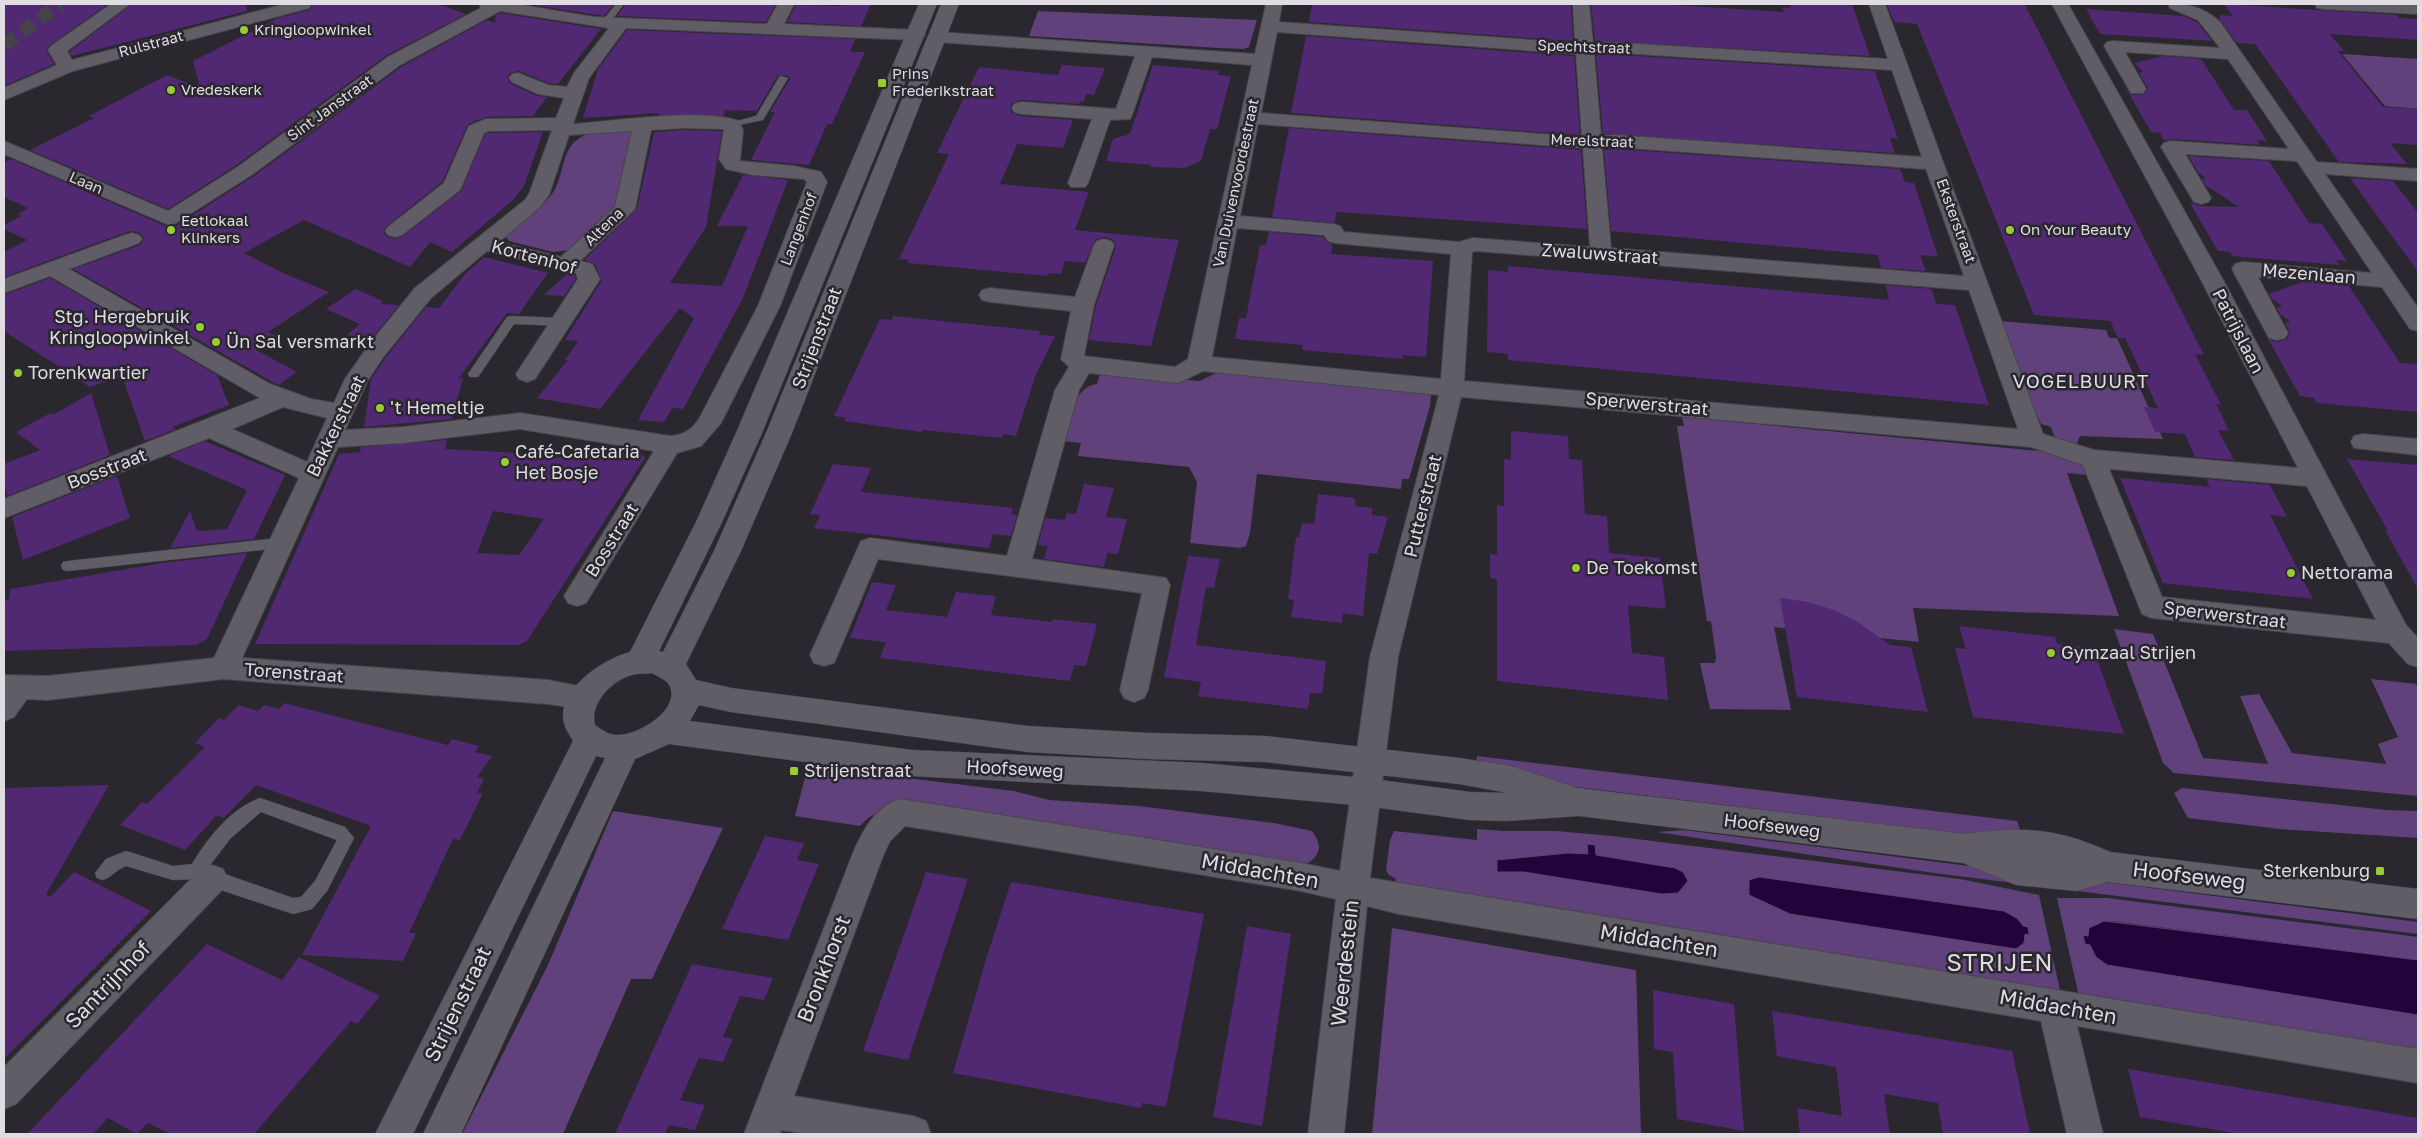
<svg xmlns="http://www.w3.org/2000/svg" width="2422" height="1138" viewBox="0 0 2422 1138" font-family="'Golos Text',sans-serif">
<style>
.green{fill:#60417c;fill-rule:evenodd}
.water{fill:#24033a;stroke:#5c446c}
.building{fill:#512973;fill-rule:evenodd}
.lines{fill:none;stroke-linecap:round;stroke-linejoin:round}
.pedestrian-tunnel{stroke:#454249;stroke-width:14;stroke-dasharray:14 8;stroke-linecap:butt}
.service-casing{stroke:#48454b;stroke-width:1}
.minor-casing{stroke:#48454b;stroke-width:2}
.tertiary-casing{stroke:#48454b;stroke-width:1}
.service{fill:#615d66;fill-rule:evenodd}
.minor{fill:#615d66;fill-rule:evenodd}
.tertiary{fill:#615d66;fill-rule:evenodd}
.poi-dot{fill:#9acb35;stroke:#2a272e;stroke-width:2}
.labels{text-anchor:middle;stroke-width:5;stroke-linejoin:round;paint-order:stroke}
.far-poi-label{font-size:15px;fill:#dfdde2;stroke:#2a272e;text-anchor:start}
.far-street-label{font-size:15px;fill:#dfdde2;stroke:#2a272e}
.street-label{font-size:18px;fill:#dfdde2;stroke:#2a272e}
.poi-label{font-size:18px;fill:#dfdde2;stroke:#2a272e;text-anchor:start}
.neighbourhood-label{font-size:19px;letter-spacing:1px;fill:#dfdde2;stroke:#2a272e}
.near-street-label{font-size:21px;fill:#dfdde2;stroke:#2a272e}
.near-quarter-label{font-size:24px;letter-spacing:1px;fill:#dfdde2;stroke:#2a272e}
</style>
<rect width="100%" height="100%" fill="#2a272e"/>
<g class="green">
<path d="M1038 11 1257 20 1249 47 1244 49 1218 48 1029 36Z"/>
<path d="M2342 54 2418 59V109L2385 106Z"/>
<path d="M630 131 634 135 619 201 611 214 570 250 553 252 509 241 506 237 508 233C523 220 543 208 554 191 559 183 561 171 564 161 574 127 599 133 630 131Z"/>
<path d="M2000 321 2106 330 2109 338H2117L2163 439 2080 436 2072 456 2079 458 2089 475 2067 473 2119 616 1913 608 1919 642 1774 627 1791 710 1710 709 1700 663H1715L1716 657 1711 621H1707L1677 426H1684L1682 417 2060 453 2051 427 2041 424 2018 374Z"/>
<path d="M1218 372 1431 394 1430 406 1409 479H1402L1401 489 1257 474 1250 533 1246 546 1240 548 1190 543 1197 482 1189 467 1078 456 1081 443 1062 441C1068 422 1074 386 1097 384L1100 373 1200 381Z"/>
<path d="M2114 629 2153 634 2203 758 2268 764 2240 696 2259 694 2292 753 2386 764 2378 744 2398 737 2371 679 2416 684 2418 689V796L2174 773 2163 763Z"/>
<path d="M1477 756 2017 821 2023 837 1965 834 1568 786 1476 766Z"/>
<path d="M808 766 1014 791 1049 800 1139 806 1274 823 1312 831C1325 848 1319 859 1300 867L890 807 868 818 860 826 795 816Z"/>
<path d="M2182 788 2387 810 2418 811V838L2280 829 2188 818 2174 793Z"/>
<path d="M613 811 723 828 652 979H631L563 1134H462L548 965Z"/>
<path d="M1477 829 1504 831H1556L1612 836 1960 879 2039 895 2062 999 1395 889 1396 879 1389 875 1386 870 1390 840 1394 831 1477 840ZM1587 844 1596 855 1675 868 1683 872 1662 894 1524 872 1497 861 1568 853 1588 854ZM1759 877 2004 911 2018 919 2029 935 1749 881Z"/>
<path d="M1684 830 1969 866C2017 876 2064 883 2113 883L2418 922V934L1934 873 1657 832Z"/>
<path d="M2057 898H2107L2418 937V960L2112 921H2104L2088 936H2083L2085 944 2090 945 2093 951 2107 965 2418 1015V1057L2080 1001Z"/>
<path d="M1392 928 1636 970 1641 1134H1372Z"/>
</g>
<g class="water">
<path d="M1587 844 1595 845 1596 855 1675 868 1683 872 1688 881 1678 893 1662 894 1524 872H1497V860L1568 853 1588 854Z"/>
<path d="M1759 877 2004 911 2018 919 2023 926 2028 927 2029 935 2025 934 2024 943 2016 949 1790 914 1749 895V880Z"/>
<path d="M2104 921 2418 960V1015L2107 965 2096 957 2090 945 2085 944 2083 935 2088 936 2089 928Z"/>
</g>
<g class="building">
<path d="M4 4H108L50 45 46 50 54 64 4 86Z"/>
<path d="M132 4H246L247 11 72 56 69 52Z"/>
<path d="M313 4H438L466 14 387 55 238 164 168 209 30 150 94 118 89 116 167 75 200 88 193 61 278 18 309 10Z"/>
<path d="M526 4H614L604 16Z"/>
<path d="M626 4H776L766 22 617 16Z"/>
<path d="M843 4H871L861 26 787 22 796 5 841 6Z"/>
<path d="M1312 4H1571L1573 41 1309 22Z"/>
<path d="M1591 4H1657L1784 12 1782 7 1791 8 1790 4H1852L1870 56 1595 41Z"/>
<path d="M1887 4 2025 5 2204 355 2195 354 2221 405 2216 404 2229 431 2218 430 2234 460 2195 457 2185 434 2155 432 2144 407 2158 408 2125 338H2118L2110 321 2034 315 1917 24 1894 22Z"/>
<path d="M2224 4 2397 15 2399 18 2418 19V40L2330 34 2344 51H2338L2383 107 2418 109V145L2390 143 2407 164 2339 162 2255 44 2237 43 2219 19H2221L2219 15 2233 16Z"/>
<path d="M2086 9 2184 16 2197 22 2212 41 2100 34Z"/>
<path d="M500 13 601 29 558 84 548 83 519 71 510 73 507 78 511 84 537 96 547 97 533 116 486 117 468 124 442 182 387 226 383 231 386 236 394 239 403 236 461 191 485 134 489 133 543 132 524 186 513 200 452 252 430 242 410 267 304 220 244 253 283 273 329 292 268 332 277 336 256 350 297 372 278 385 73 269 140 245 144 239 140 233 131 231 124 233 4 277V252L27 240 4 229V225L21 216 18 214 28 208 4 197V163L11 159 168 227 177 225 254 176 401 67 487 20 495 23 496 15Z"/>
<path d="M627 30 855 39 850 52H865L832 124H827L809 165 751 160 775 112H770L790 79 788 76 778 75 757 111 725 110 724 116 659 115V113L583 118 598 69Z"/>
<path d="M1306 36 1574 56 1580 135 1291 113Z"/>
<path d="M1605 54 1875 71 1898 139 1890 138 1895 153 1603 134 1596 55Z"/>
<path d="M2163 56 2201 59 2234 110H2247L2267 141 2257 140 2260 145 2171 139 2164 141 2160 133 2151 132 2123 83 2131 95 2144 94 2148 88 2139 73 2143 72 2134 63Z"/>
<path d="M1062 65 1105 68 1094 95 1086 94 1084 101H1080L1079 104 1021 100 1012 103 1010 107 1012 113 1020 116 1073 120 1063 148 1017 144 1000 184 1089 192 1075 230 1179 240 1151 346 1089 340 1096 305 1116 246 1112 239 1105 237 1096 239 1085 263 1065 261 1061 274 1049 273 1048 276 908 263 909 260 899 259 949 154 937 153 979 67 1058 75Z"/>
<path d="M1153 65 1219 71 1218 75 1231 76 1217 129H1210L1201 161 1184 168 1150 167 1151 165 1106 161 1113 139 1130 134Z"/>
<path d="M1289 128 1581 150 1587 229 1336 212 1335 223 1272 217Z"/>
<path d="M683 130 722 131 706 227 670 283 722 286 748 226H717L743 175 788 180 743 298 722 337 683 409 672 408 664 422 638 420 694 318 680 308 600 409 537 398 568 360H565L578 341 565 340 602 280 594 263 584 260 637 209 654 132Z"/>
<path d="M1614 149 1900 169 1905 182 1914 183 1938 257 1920 255 1926 271 1881 268 1878 255 1611 231 1604 150Z"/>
<path d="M2188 156 2269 161 2309 223 2322 224 2347 261 2336 260 2339 265 2232 256 2230 252 2218 251 2190 203 2200 206 2239 207 2205 185 2202 179 2206 178 2199 173Z"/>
<path d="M2350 178 2393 181 2418 213V272Z"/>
<path d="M1269 232 1323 237 1326 242 1332 244 1331 254 1433 261 1426 357 1403 355V359L1347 354 1302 350 1303 345 1235 339 1239 318H1246L1260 245H1266Z"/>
<path d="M484 257 548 273 519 314 507 313 458 379 463 378 452 419 364 427 371 379 386 357 426 307 439 308 464 275Z"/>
<path d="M1508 266 1889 300 1886 285 1932 289 1936 304 1955 305 1989 405 1508 360V354L1487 352 1488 270 1508 272Z"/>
<path d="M568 273 575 275 576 279 564 296 544 295Z"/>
<path d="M50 278 217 375 229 405 172 427 176 429 145 441 122 376 90 387 4 331V295Z"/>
<path d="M2302 282 2349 286 2400 363 2418 364V412L2317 403 2314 398 2300 396 2268 339 2277 342 2287 339 2290 332 2285 323 2290 321 2280 314 2277 308 2282 306 2273 300 2269 294Z"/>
<path d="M356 289 383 301 381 304 399 305 369 342 347 335 360 324 326 309Z"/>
<path d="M893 316 1040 331 1039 335 1055 336 1035 377 1016 436 1003 434 1002 438 923 430 921 432 844 421 846 418 834 416 880 319 892 320Z"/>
<path d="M91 393 110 455 7 496 4 481V464L40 450 16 432 50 413 53 415Z"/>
<path d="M1511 431 1568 436 1569 459 1582 460 1585 514 1607 516 1609 553 1660 558 1666 609 1628 605 1632 653 1664 657 1668 700 1497 681V579L1490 578V554L1497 555V505L1504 506V459L1511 460Z"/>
<path d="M447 440 445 449 536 454 532 459 619 454 622 448 638 450 645 458 527 641 518 645 255 644 339 454 360 452 361 447ZM493 511 544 519 519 555 477 553Z"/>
<path d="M205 441 285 475 254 539 170 548 190 511 197 531 227 529 247 490 168 456Z"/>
<path d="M2347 459 2418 465V589L2385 530 2388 531Z"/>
<path d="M833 464 871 468 861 492 1013 508 1011 514 1017 515 1011 536 993 534 989 548 814 528 820 515 810 514Z"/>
<path d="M117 476 130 518 23 560 12 517Z"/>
<path d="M2120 478 2210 487 2206 479 2270 485 2287 517 2270 515 2313 599 2163 583Z"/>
<path d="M1084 484 1114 488 1106 517 1127 519 1118 554 1107 553 1104 567 1044 559 1048 546 1038 545 1045 518 1065 520 1067 513 1076 514Z"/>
<path d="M1318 494 1355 498V506L1372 508V515L1388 517 1377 554 1369 553 1363 616 1343 613 1342 623 1291 617 1294 600 1288 599 1296 537H1299L1302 523 1314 524Z"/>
<path d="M247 553 207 639 196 645 4 651V601L9 599 10 589 162 563Z"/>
<path d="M1188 556 1220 559 1214 588 1206 587 1196 645 1326 661 1322 694 1310 693 1308 709 1198 696 1201 682 1164 677Z"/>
<path d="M872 582 896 585 886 610 947 617 956 592 996 596 991 615 1052 622 1053 619 1097 624 1086 666 1074 665 1070 681 880 658 886 642 850 638Z"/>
<path d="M1780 598 1808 602 1834 610 1859 623 1890 645 1911 647 1928 712 1797 697Z"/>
<path d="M1959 626 2055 637 2057 644 2093 648 2124 734 1973 717 1955 648 1966 649Z"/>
<path d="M284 703 448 745 452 739 479 746 475 752 492 756 477 777 484 779 477 793H483L460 840 453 839 409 933H416L403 961 302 955 371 826 256 785 224 818 217 815 185 850 120 825 142 802 147 804 205 747 195 743 219 718 224 720 239 705 258 711 264 705 279 709Z"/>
<path d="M109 785 46 894 50 897 74 872 151 911 4 1059V788Z"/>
<path d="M765 836 804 843 797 860 819 864 788 940 722 929Z"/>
<path d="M926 872 968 879 908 1060 863 1051Z"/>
<path d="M1011 882 1204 914 1166 1107 1142 1103 1141 1108 953 1073 987 956Z"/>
<path d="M1247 926 1291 934 1262 1126 1213 1117Z"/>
<path d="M207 944 282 980 299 957 380 996 357 1024 351 1021 254 1134H170L148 1123 137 1134 108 1118 93 1134H27Z"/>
<path d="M692 964 773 978 764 1000 740 996 723 1037 733 1039 723 1062 699 1058 680 1100 705 1105 695 1130 669 1125 665 1134H615Z"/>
<path d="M1653 990 1734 1004 1744 1131 1677 1119 1673 1052 1654 1049Z"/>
<path d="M1772 1011 2012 1051 2030 1134H1943L1938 1103 1884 1094 1890 1134H1800L1797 1108 1842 1116 1836 1067 1777 1056Z"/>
<path d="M2128 1069 2418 1118V1134H2240L2140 1117Z"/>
</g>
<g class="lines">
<path class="pedestrian-tunnel" d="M4 45 60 4"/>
<defs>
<g id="service">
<path d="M616 4H624L608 25H602L601 23Z"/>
<path d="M780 76 788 78 763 120 729 127V123L756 116Z"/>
<path d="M511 316 561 318 567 322 561 326 514 324 478 377H470L468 374 470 371 507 317Z"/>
<path d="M280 538 287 543 280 548 68 571 63 570 61 566 63 562 68 561Z"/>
<path d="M260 798 345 827 354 838 327 891 312 909 293 914 212 887 196 879 173 880 126 866C117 869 112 877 103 880L97 878 95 873 106 859 126 851 173 866 192 864C208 838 230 809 260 798ZM261 812 337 840 315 881 301 897 293 898 208 868 230 839Z"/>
</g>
<g id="minor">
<path d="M111 4H130L67 51 72 60 285 4H311L309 8 73 71 4 100V88L57 65 48 50 51 46Z"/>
<path d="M479 4H516L594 17 767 24 778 4H794L784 24 916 30 922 31 925 35 922 39 916 40 626 28 589 78 573 124C617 121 700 108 739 121L743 130 740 161 794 166 821 172 827 182 780 306 721 423 701 446 677 453 586 603 577 606 568 603 564 596 654 451 520 429 403 443 338 447 242 658 548 680 594 689 598 697 594 705 584 709 548 704 223 679 48 700 27 699 14 717 4 721V675L48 676 214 658 299 478 209 438 4 518V499L260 398 50 276 4 293V279L125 235 132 233 139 235 142 239 139 243 69 269 270 384 311 399 334 403 345 379 368 346 415 288 525 200 529 194 552 130 489 131 484 133 460 190 402 235 395 237 388 235 385 231 388 227 444 183 469 126 486 119 556 118 564 98 538 94 512 82 509 78 512 74 518 73 548 85 567 87 574 73 609 28 500 11 400 65 253 174 176 223 169 225 4 154V141L168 211 239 166 388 57 481 8ZM683 128 724 129 719 159 726 169 753 175 804 179 807 182 758 306 699 419C691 430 684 435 670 436L520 413 403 427 345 430 368 380 384 356 431 298 487 251 576 273 578 279 516 374 519 379 527 382 535 379 600 279 592 264 580 261 635 209 651 130ZM632 131 615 207 561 257 499 242 539 208 549 195 569 135ZM283 407 327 418 307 462 232 429Z"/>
<path d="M1266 4H1282L1279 22 1575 43 1573 4H1589L1593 43 1605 42 1888 59 1869 4H1885L2043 434 2094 450 2298 468 2200 278 2052 4H2068L2222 278 2406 625 2418 638V667L2408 664 2389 643 2152 618 2142 614 2083 465 2031 447 1461 397 1398 657 1370 878 2418 1049V1083L2077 1026 2103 1134H2067L2041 1021 1399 914 1367 906 1344 1134H1308L1336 899 1301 891 905 826 890 841 883 856 794 1096 913 1116 926 1121 931 1134H809L781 1130 780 1134H744L853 853C863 830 874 808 900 799L1301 863 1340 871 1370 657 1439 395 1203 371 1178 383 1089 373 1079 390 1032 559 1166 578 1170 585 1148 690 1144 698 1134 702 1124 698 1120 690 1142 593 878 559 834 663 824 666 814 663 810 655 861 541 870 538 1007 556 1055 390 1069 367 1061 359 1071 311 990 302 982 300 979 295 982 290 990 288 1075 297 1094 245 1097 241 1104 239 1111 241 1114 245 1094 305 1084 356 1175 367 1188 359 1252 65 1152 57 1132 115 1130 119 1110 120 1088 183 1085 187H1071L1068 183 1092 119 1021 114 1014 112 1012 108 1014 104 1021 102 1116 109 1135 56 937 42 931 41 928 37 931 33 937 32 1255 54ZM1277 32 1576 54 1582 137 1261 113ZM1605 52 1892 70 1922 157 1614 135 1601 136 1594 53ZM1258 124 1583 148 1590 247 1473 238 1459 242 1344 232 1340 226 1333 224 1240 216ZM1614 147 1926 169 1964 276 1611 248 1602 148ZM1237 228 1324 235 1328 241 1335 243 1451 254 1441 379 1212 357ZM1476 251 1969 290 2018 429 1464 381 1472 252ZM2109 469 2307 486 2376 620 2162 597Z"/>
<path d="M2168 4C2189 4 2204 7 2220 22L2317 162 2418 169V181L2325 174 2418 308V331L2410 329 2382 287 2258 277 2288 333 2285 338 2277 340 2269 338 2232 269 2235 264 2243 262 2372 273 2297 161 2185 154 2211 198 2208 202 2201 204 2194 202 2161 147 2164 143 2171 141 2289 149 2228 59 2125 52 2146 89 2143 93H2131L2104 46 2107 42 2113 41 2220 48 2198 20 2170 8Z"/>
<path d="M2315 4H2418V14L2323 9 2317 8Z"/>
<path d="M2363 434 2418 439V455L2354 448 2351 442 2354 436Z"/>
<path d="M212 865 223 869 228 879 223 889 16 1104 4 1109V1067L201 869Z"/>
</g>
<path id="tertiary" d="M919 4H937L762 433 722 522 659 651 663 652 714 551 766 433 941 4H959L792 433 741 551 686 664 696 680 731 688 1028 726 1148 733 1265 736 1459 758 1511 766 1577 788 1965 834C2023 826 2057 828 2110 852L2418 889V919L2108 882 2076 891 2016 885 1963 863 1579 816 1506 821 1470 820 1365 806 1202 791 912 776 669 744 635 759 461 1134H423L605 758 596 756 413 1134H375L573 741C570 735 565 729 564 723 556 690 603 659 630 652L696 522 736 433ZM652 673C657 676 664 679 668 683 685 708 637 737 616 735 607 734 602 730 595 725 589 704 612 680 632 675 638 673 645 674 652 673ZM699 705 731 712 1028 752 1148 759 1265 762 1459 784 1508 793 1470 792 1365 778 1202 763 912 750 690 721Z"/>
</defs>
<use href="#service" class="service-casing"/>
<use href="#minor" class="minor-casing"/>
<use href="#tertiary" class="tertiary-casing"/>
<use href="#service" class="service"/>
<use href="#minor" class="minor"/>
<use href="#tertiary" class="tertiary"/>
</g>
<g class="poi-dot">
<circle cx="244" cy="30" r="5"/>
<rect x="877" y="78" width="10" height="10" rx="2.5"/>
<circle cx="171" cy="90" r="5"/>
<circle cx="171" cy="230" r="5"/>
<circle cx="2010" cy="230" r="5"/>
<circle cx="200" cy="327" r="5"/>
<circle cx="216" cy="342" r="5"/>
<circle cx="18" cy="373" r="5"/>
<circle cx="380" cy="408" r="5"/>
<circle cx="505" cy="462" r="5"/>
<circle cx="1576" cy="568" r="5"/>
<circle cx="2291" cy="573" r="5"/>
<circle cx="2051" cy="653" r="5"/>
<rect x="789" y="766" width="10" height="10" rx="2.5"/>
<rect x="2375" y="866" width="10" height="10" rx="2.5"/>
</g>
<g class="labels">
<g class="far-poi-label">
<text x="254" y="35">Kringloopwinkel</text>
<text x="892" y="79">Prins<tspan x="892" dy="17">Frederikstraat</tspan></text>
<text x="181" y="95">Vredeskerk</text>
<text x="181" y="226">Eetlokaal<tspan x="181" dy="17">Klinkers</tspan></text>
<text x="2020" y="235">On Your Beauty</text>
</g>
<g class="far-street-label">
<text transform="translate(151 44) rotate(-15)" y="5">Rulstraat</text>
<text transform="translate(1584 47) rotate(2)" y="5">Spechtstraat</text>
<text transform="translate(330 108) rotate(-36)" y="5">Sint Janstraat</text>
<text transform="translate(1592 141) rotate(2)" y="5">Merelstraat</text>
<text transform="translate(86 183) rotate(23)" y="5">Laan</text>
<text transform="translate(1236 183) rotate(-78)" y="5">Van Duivenvoordestraat</text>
<text transform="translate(1956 221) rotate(70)" y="5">Eksterstraat</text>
<text transform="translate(604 227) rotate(-44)" y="5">Altena</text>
<text transform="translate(799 229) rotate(-69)" y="5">Langenhof</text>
</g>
<g class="street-label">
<text transform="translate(1600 254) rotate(4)" y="6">Zwaluwstraat</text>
<text transform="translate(534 257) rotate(15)" y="6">Kortenhof</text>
<text transform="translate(2309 274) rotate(5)" y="6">Mezenlaan</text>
<text transform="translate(2238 331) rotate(63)" y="6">Patrijslaan</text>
<text transform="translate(817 338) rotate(-69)" y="6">Strijenstraat</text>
<text transform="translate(1647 404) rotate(5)" y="6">Sperwerstraat</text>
<text transform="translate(336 426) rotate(-64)" y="6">Bakkerstraat</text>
<text transform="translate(107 469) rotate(-21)" y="6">Bosstraat</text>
<text transform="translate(1423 506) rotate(-76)" y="6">Putterstraat</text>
<text transform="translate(612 540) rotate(-58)" y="6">Bosstraat</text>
<text transform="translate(2225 615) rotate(7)" y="6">Sperwerstraat</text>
<text transform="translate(294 673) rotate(4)" y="6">Torenstraat</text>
<text transform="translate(1015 769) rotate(3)" y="6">Hoofseweg</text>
<text transform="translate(1772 826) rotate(7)" y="6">Hoofseweg</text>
</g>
<g class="poi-label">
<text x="190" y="323" text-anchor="end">Stg. Hergebruik<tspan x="190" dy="21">Kringloopwinkel</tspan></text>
<text x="226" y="348">Ün Sal versmarkt</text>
<text x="28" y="379">Torenkwartier</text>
<text x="390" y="414">'t Hemeltje</text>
<text x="515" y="458">Café-Cafetaria<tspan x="515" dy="21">Het Bosje</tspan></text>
<text x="1586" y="574">De Toekomst</text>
<text x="2301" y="579">Nettorama</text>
<text x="2061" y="659">Gymzaal Strijen</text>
<text x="804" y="777">Strijenstraat</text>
<text x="2370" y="877" text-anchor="end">Sterkenburg</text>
</g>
<g class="neighbourhood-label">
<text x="2081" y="388">VOGELBUURT</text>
</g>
<g class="near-street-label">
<text transform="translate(1260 871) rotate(10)" y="7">Middachten</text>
<text transform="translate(2189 876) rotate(7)" y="7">Hoofseweg</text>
<text transform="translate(1659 941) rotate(9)" y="7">Middachten</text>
<text transform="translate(1345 963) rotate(-84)" y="7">Weerdestein</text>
<text transform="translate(824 969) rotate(-69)" y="7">Bronkhorst</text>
<text transform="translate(108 985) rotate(-46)" y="7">Santrijnhof</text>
<text transform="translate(458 1004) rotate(-64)" y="7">Strijenstraat</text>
<text transform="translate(2058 1007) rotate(10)" y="7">Middachten</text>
</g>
<g class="near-quarter-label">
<text x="2000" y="971">STRIJEN</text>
</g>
</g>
<rect width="2422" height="1138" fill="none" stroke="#dfdde2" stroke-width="10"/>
</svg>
